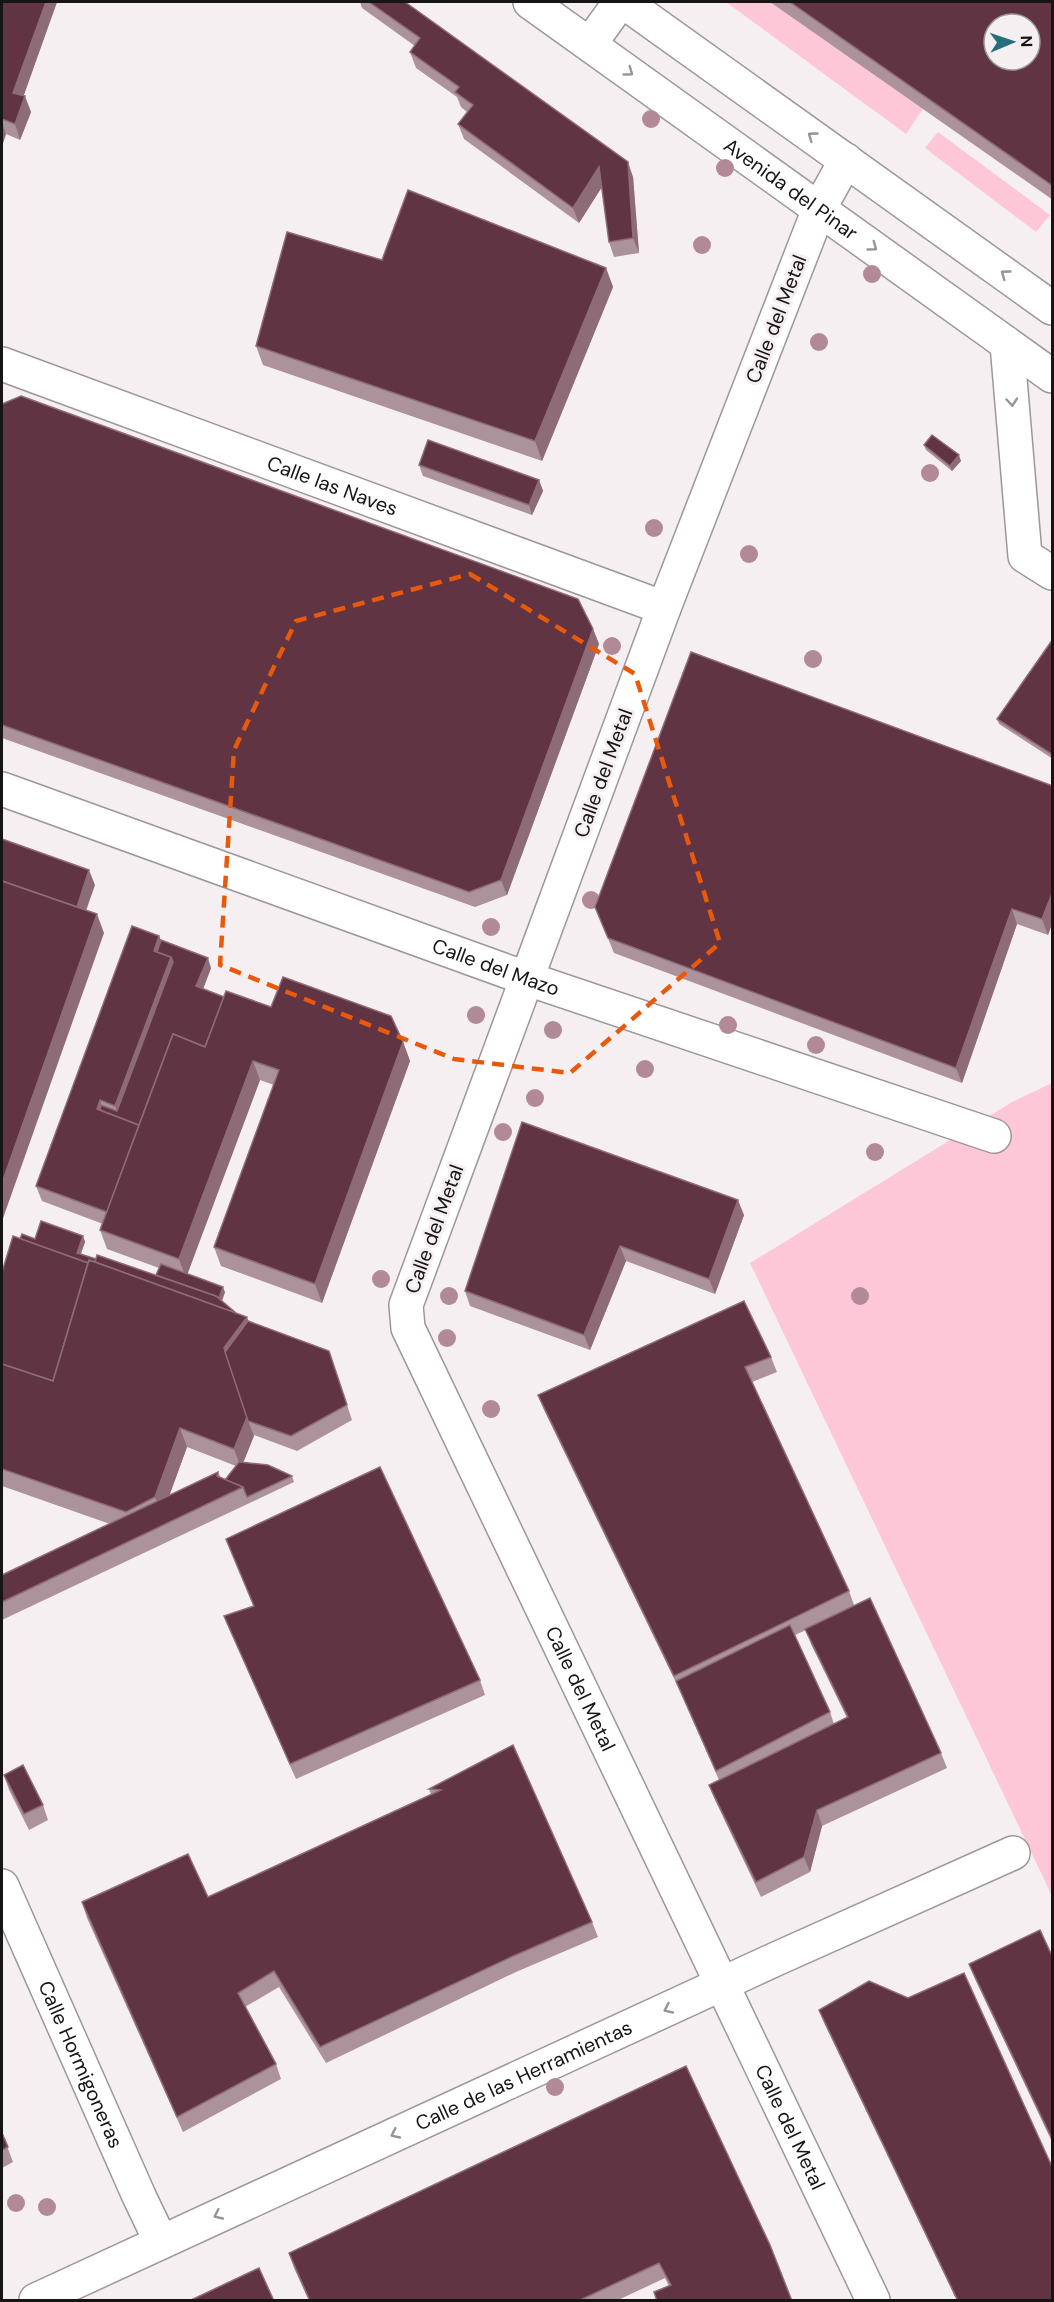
<svg xmlns="http://www.w3.org/2000/svg" width="1054" height="2302" viewBox="0 0 1054 2302" font-family="'DM Sans',sans-serif">
<style>
.green{fill:#fec7d7}
.lines{fill:none;stroke-linecap:round;stroke-linejoin:round}
.minor-casing{stroke:#9e9799;stroke-width:36}
.minor{stroke:#fff;stroke-width:33}
.tree{fill:#b18997}
.wall{fill:#ac929a;fill-rule:evenodd}
.shaded-wall{fill:#8e6c77}
.building{fill:#613443;stroke:#8e6c77;stroke-width:1.5;fill-rule:evenodd}
.oneway{stroke:#969596}
.marked{fill:none;stroke:#e8590c;stroke-width:4.5;stroke-dasharray:12 8;stroke-linejoin:round}
.labels{text-anchor:middle;stroke-width:6;stroke-linejoin:round;paint-order:stroke}
.street-label{font-size:20px;fill:#161415;stroke:#f6eff1}
</style>
<rect width="100%" height="100%" fill="#f6eff1"/>
<g class="green">
<path d="M726 2H770L923 109 906 134Z"/>
<path d="M938 132 1050 215 1036 232 925 148Z"/>
<path d="M1052 1083V1896L750 1263 1012 1102Z"/>
</g>
<g class="lines">
<defs>
<g id="minor">
<path id="s1" d="M530 2 1052 376"/>
<path d="M624 2 1052 308"/>
<path d="M590 44 620 2"/>
<path id="s2" d="M846 160 819 209 664 608 406 1305 408 1328 873 2300"/>
<path d="M1007 344 1025 556 1052 573"/>
<path id="s3" d="M2 364 664 608"/>
<path id="s4" d="M2 789 528 979 994 1136"/>
<path id="s5" d="M2 1886 139 2196 161 2242"/>
<path id="s6" d="M36 2300 776 1959 1013 1853"/>
</g>
</defs>
<use href="#minor" class="minor-casing"/>
<use href="#minor" class="minor"/>
</g>
<g class="tree">
<circle cx="651" cy="119" r="9"/>
<circle cx="725" cy="168" r="9"/>
<circle cx="702" cy="245" r="9"/>
<circle cx="872" cy="274" r="9"/>
<circle cx="819" cy="342" r="9"/>
<circle cx="930" cy="473" r="9"/>
<circle cx="654" cy="528" r="9"/>
<circle cx="749" cy="554" r="9"/>
<circle cx="612" cy="646" r="9"/>
<circle cx="813" cy="659" r="9"/>
<circle cx="591" cy="900" r="9"/>
<circle cx="491" cy="927" r="9"/>
<circle cx="476" cy="1015" r="9"/>
<circle cx="728" cy="1025" r="9"/>
<circle cx="553" cy="1030" r="9"/>
<circle cx="816" cy="1045" r="9"/>
<circle cx="645" cy="1069" r="9"/>
<circle cx="535" cy="1098" r="9"/>
<circle cx="503" cy="1132" r="9"/>
<circle cx="875" cy="1152" r="9"/>
<circle cx="381" cy="1279" r="9"/>
<circle cx="449" cy="1296" r="9"/>
<circle cx="860" cy="1296" r="9"/>
<circle cx="447" cy="1338" r="9"/>
<circle cx="491" cy="1409" r="9"/>
<circle cx="555" cy="2087" r="9"/>
<circle cx="16" cy="2203" r="9"/>
<circle cx="47" cy="2207" r="9"/>
</g>
<g class="wall">
<path d="M2 2H57L23 96 31 112 20 140 6 134 2 146Z"/>
<path d="M360 2H405L633 177 639 253 614 257 609 242 602 187 579 223 464 139 458 124 467 112 461 107 457 97 416 68 410 52 415 46 362 8Z"/>
<path d="M770 2H1053V200Z"/>
<path d="M382 260 606 268 613 287 542 461 263 365 256 346Z"/>
<path d="M2 404 593 629 599 644 507 895 475 907 2 738Z"/>
<path d="M924 445 961 461 952 471 926 450Z"/>
<path d="M419 465 539 480 543 491 532 515 423 476Z"/>
<path d="M1053 639V759L999 724 997 719Z"/>
<path d="M1053 786V921L1048 935 1017 924 962 1083 614 953 595 907Z"/>
<path d="M159 936 161 940 211 968 203 989 224 997 271 1007 403 1042 410 1061 322 1303 221 1266 214 1247 274 1085 260 1080 187 1274 225 1292 222 1301 236 1313 248 1321 329 1351 352 1420 297 1451 254 1435 243 1463 292 1476 294 1482 2 1620V1575L110 1524 2 1486V1272L20 1239H35L83 1236 85 1242 81 1254 96 1259 156 1275 159 1268 107 1249 100 1230 103 1224 42 1201 36 1186ZM187 1447 236 1466 225 1480 221 1478 218 1472 169 1496Z"/>
<path d="M522 1122 744 1215 715 1294 626 1261 590 1350 470 1306 465 1291Z"/>
<path d="M771 1357 777 1372 752 1382 849 1591 854 1605 941 1753 947 1768 822 1826 810 1872 761 1897 715 1800 709 1785 719 1780 680 1691 544 1410 538 1395ZM806 1630 811 1644 847 1718 834 1724 830 1712 795 1635Z"/>
<path d="M226 1539 480 1680 485 1695 296 1779 230 1631 224 1616 254 1606Z"/>
<path d="M513 1745 592 1922 598 1937 516 1972 326 2063 279 1987 245 2007 276 2064 281 2079 183 2132 87 1918 82 1902 208 1897 431 1794 429 1789Z"/>
<path d="M4 1775 43 1805 48 1820 29 1830 9 1790Z"/>
<path d="M1053 1958V2144L975 1979 969 1964Z"/>
<path d="M819 2010 1053 2301H957L825 2025Z"/>
<path d="M2 2133 13 2162 2 2168Z"/>
<path d="M770 2245 669 2286 665 2278 616 2301H309L294 2268 289 2253Z"/>
</g>
<g class="shaded-wall">
<path d="M46 2H57L19 109 13 93Z"/>
<path d="M25 96 31 112 20 140 15 124Z"/>
<path d="M2 122 6 134 2 146Z"/>
<path d="M628 162 633 177 639 253 633 238Z"/>
<path d="M599 167 605 182 579 223 573 208Z"/>
<path d="M606 268 613 287 542 461 535 441Z"/>
<path d="M959 455 961 461 952 471 950 466Z"/>
<path d="M539 480 543 491 532 515 529 505Z"/>
<path d="M593 629 599 644 507 895 501 880Z"/>
<path d="M89 870 95 885 81 925 76 910Z"/>
<path d="M1053 891V921L1048 935 1042 919Z"/>
<path d="M1012 909 1017 924 962 1083 956 1068Z"/>
<path d="M97 914 104 933 2 1221V1183Z"/>
<path d="M159 936 165 951 162 958 154 951Z"/>
<path d="M171 957 177 973 121 1121 115 1106Z"/>
<path d="M208 958 211 968 200 997 196 986Z"/>
<path d="M403 1042 410 1061 322 1303 315 1284Z"/>
<path d="M253 1061 260 1080 186 1278 179 1259Z"/>
<path d="M100 1100 105 1116 97 1109Z"/>
<path d="M738 1200 744 1215 715 1294 709 1279Z"/>
<path d="M83 1236 85 1242 79 1258 77 1253Z"/>
<path d="M620 1246 626 1261 590 1350 584 1335Z"/>
<path d="M223 1287 225 1292 220 1306 218 1301Z"/>
<path d="M247 1317 254 1336 248 1421 254 1436 241 1468 234 1449 224 1348Z"/>
<path d="M180 1428 187 1447 162 1516 155 1497Z"/>
<path d="M817 1810 822 1826 810 1872 804 1857Z"/>
</g>
<g class="building">
<path d="M2 2H46L13 93 25 96 15 124 2 119Z"/>
<path d="M369 2H405L628 162 633 238 609 242 599 167 573 208 458 124 473 105 455 92 459 87 410 52 420 38Z"/>
<path d="M790 2H1053V186ZM994 24H1030V60H994Z"/>
<path d="M408 190 606 268 535 441 256 346 287 232 382 260Z"/>
<path d="M21 396 578 599 593 629 501 880 469 892 2 725V404Z"/>
<path d="M932 435 959 455 950 466 924 445Z"/>
<path d="M428 440 539 480 529 505 419 465Z"/>
<path d="M1053 639V755L997 719Z"/>
<path d="M691 652 1053 786V891L1042 919 1012 909 956 1068 608 938 595 907Z"/>
<path d="M2 839 89 870 77 907 2 881Z"/>
<path d="M2 881 97 914 2 1183Z"/>
<path d="M132 926 159 936 154 951 171 957 115 1106 100 1100 97 1109 139 1125 107 1212 36 1186Z"/>
<path d="M161 940 208 958 196 986 224 997 205 1047 173 1034 139 1125 100 1110 101 1105 117 1111 173 962 171 957 157 952Z"/>
<path d="M283 977 391 1016 403 1042 315 1284 214 1247 279 1070 253 1061 179 1259 100 1230 173 1034 205 1047 226 991 271 1007Z"/>
<path d="M522 1122 738 1200 709 1279 620 1246 584 1335 465 1291Z"/>
<path d="M41 1221 83 1236 77 1253 96 1259 95 1262 89 1260 88 1263 20 1239 22 1234 35 1239Z"/>
<path d="M13 1236 88 1263 53 1381 2 1364V1272Z"/>
<path d="M97 1255 216 1296 236 1313 95 1262Z"/>
<path d="M89 1260 247 1317 224 1348 247 1417 234 1449 180 1428 155 1497 126 1512 2 1469V1364L53 1381Z"/>
<path d="M161 1264 223 1287 219 1298 216 1296 156 1275Z"/>
<path d="M744 1301 771 1357 745 1367 849 1591 674 1676 538 1395Z"/>
<path d="M248 1321 329 1351 347 1405 291 1436 248 1421 225 1352Z"/>
<path d="M239 1462 268 1465 292 1476 247 1497 243 1487 225 1480Z"/>
<path d="M380 1467 480 1680 290 1764 224 1616 254 1606 226 1539Z"/>
<path d="M218 1472 217 1476 243 1487 2 1602V1575Z"/>
<path d="M870 1598 941 1753 817 1810 804 1857 756 1882 709 1785 848 1717 805 1629Z"/>
<path d="M790 1625 830 1712 716 1771 676 1681Z"/>
<path d="M513 1745 592 1922 511 1957 320 2047 274 1971 238 1993 276 2064 177 2117 82 1902 188 1854 208 1897 441 1790 429 1789Z"/>
<path d="M23 1765 43 1805 24 1814 4 1775Z"/>
<path d="M1040 1930 1053 1958V2141L969 1964Z"/>
<path d="M964 1973 1053 2169V2301H958L819 2010 869 1981 908 1998Z"/>
<path d="M686 2066 770 2245 792 2301H657L654 2292 671 2285 659 2263 578 2301H310L289 2253Z"/>
<path d="M2 2133 8 2147 2 2150Z"/>
<path d="M259 2268 274 2301H189Z"/>
</g>
<defs><path id="oneway-chevron" d="M-2-3.5L2.5 0L-2 3.5" fill="none" stroke-width="1.6" stroke-linecap="round" stroke-linejoin="round" transform="scale(1.5)"/></defs>
<g class="oneway">
<use href="#oneway-chevron" transform="translate(629 72) rotate(36)"/>
<use href="#oneway-chevron" transform="translate(812 136) rotate(-144)"/>
<use href="#oneway-chevron" transform="translate(873 247) rotate(36)"/>
<use href="#oneway-chevron" transform="translate(1005 274) rotate(-144)"/>
<use href="#oneway-chevron" transform="translate(1012 402) rotate(85)"/>
<use href="#oneway-chevron" transform="translate(668 2009) rotate(155)"/>
<use href="#oneway-chevron" transform="translate(395 2134) rotate(155)"/>
<use href="#oneway-chevron" transform="translate(218 2215) rotate(155)"/>
</g>
<path class="marked" d="M470 574 635 674 720 943 570 1073 454 1059 220 965 234 750 296 621Z"/>
<g class="labels">
<g class="street-label">
<text dy="7" stroke="none"><textPath href="#s1" startOffset="321">Avenida del Pinar</textPath></text>
<text transform="translate(776 319) rotate(-69)" y="7">Calle del Metal</text>
<text dy="7" stroke="none"><textPath href="#s3" startOffset="352">Calle las Naves</textPath></text>
<text transform="translate(603 773) rotate(-70)" y="7">Calle del Metal</text>
<text dy="7" stroke="none"><textPath href="#s4" startOffset="525">Calle del Mazo</textPath></text>
<text transform="translate(434 1229) rotate(-70)" y="7">Calle del Metal</text>
<text dy="7" stroke="none"><textPath href="#s2" startOffset="1650">Calle del Metal</textPath></text>
<text dy="7" stroke="none"><textPath href="#s5" startOffset="195">Calle Hormigoneras</textPath></text>
<text dy="7" stroke="none"><textPath href="#s6" startOffset="537">Calle de las Herramientas</textPath></text>
<text dy="7" stroke="none"><textPath href="#s2" startOffset="2136">Calle del Metal</textPath></text>
</g>
</g>
<rect width="1054" height="2302" fill="none" stroke="#161415" stroke-width="6"/>
<g transform="translate(1012 42) rotate(88)"><circle r="28" fill="#f6eff1" stroke="#9c9799" stroke-width="1.5"/>
<path d="M0-4.5L10 22L0 15L-10 22Z" fill="#266e7a"/>
<text y="-9" font-size="16" font-weight="bold" text-anchor="middle" fill="#161415">N</text>
</g>
</svg>
